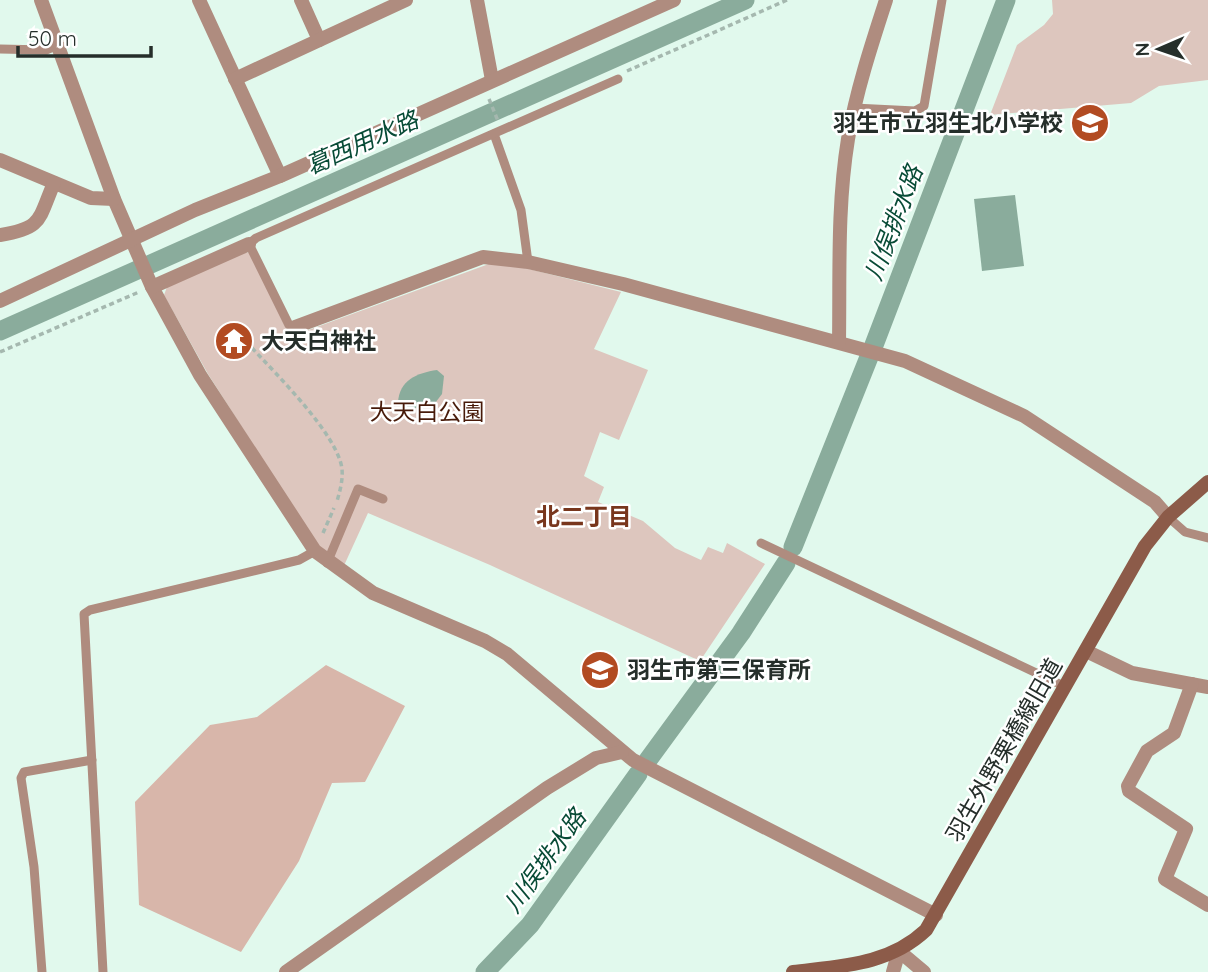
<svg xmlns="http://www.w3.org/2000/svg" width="1208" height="972" viewBox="0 0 1208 972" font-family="Quicksand,'Noto Sans JP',sans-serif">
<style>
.green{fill:#ddc6be}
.forest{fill:#d8b6aa}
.water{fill:#8aac9c}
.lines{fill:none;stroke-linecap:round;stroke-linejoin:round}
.canal{stroke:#8aac9c;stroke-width:19}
.path{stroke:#a5b8af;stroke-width:3.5;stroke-dasharray:5 3.5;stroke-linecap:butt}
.lane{stroke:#af8c7f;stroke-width:9}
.street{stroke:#af8c7f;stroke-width:14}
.secondary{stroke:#8c5b49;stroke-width:14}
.labels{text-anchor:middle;stroke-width:5;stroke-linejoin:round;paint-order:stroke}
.poi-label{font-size:23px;font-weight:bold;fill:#252e2a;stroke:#fff;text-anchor:start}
.park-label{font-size:23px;fill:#471a09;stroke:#fff}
.street-label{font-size:23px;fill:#252e2a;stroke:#fff}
.water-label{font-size:24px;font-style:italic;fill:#084b36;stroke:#fff}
.neighbourhood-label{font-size:24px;font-weight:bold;fill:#78361d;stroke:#fff}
</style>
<rect width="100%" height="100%" fill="#e1f9ed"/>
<g class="green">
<path d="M1052 0H1208V80L1159 86 1131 103 990 115 1017 45 1044 25 1053 14Z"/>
<path d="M244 252 250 253 288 332H303L497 261 621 292 594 349 648 370 619 440 600 432 584 476 604 487 598 502 643 521 675 548 701 560 708 547 723 553 727 543 765 564 700 661 490 565 368 513 342 570 322 553 208 374 164 295 167 287Z"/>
</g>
<path class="forest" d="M326 665 405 706 365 782 332 783 299 861 241 952 139 905 135 802 210 725 257 717Z"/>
<g class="water">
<path d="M1015 195 1024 266 982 271 974 199Z"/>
<path d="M437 370 444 376 442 394 432 407 406 409 398 403C399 380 417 373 437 370Z"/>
</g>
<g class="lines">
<g class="canal">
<path d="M0 331 745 0"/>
<path d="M874 345 1006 0"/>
<path d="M793 547 869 357"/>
<path d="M648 760 741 633 786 563"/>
<path d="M485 972 530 925 638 774"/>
</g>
<g class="path">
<path d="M627 71 787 0"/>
<path d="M489 99 498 121"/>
<path d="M252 348C276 374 338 435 342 469 343 480 340 491 337 501"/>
<path d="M0 352 139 292"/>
<path d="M323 533 334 508"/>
</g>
<g class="lane">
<path d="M0 49 46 50 58 45"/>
<path d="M854 108 915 111 924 106 942 0"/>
<path d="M494 134 521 210 528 262"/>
<path d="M295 327 289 325 249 244 256 238 618 79"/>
<path d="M1168 517 1185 532 1208 538"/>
<path d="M761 543 1066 687"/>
<path d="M327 563 358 489 383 499"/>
<path d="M42 972 34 867 21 778 24 772 92 760"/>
<path d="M103 972 84 614 90 610 299 560 315 551"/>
</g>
<g class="street">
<path d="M41 0 114 199 152 287 200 375 315 551 373 593 485 641 507 654 633 760 936 915"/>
<path d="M199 0 280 176"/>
<path d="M301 0 319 40"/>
<path d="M477 0 492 80"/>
<path d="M235 79 406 0"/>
<path d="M0 160 91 198 114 199"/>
<path d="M0 235C43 228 38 220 54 183"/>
<path d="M152 287 249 244"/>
<path d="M0 301 195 210 280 176 674 0"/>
<path d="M295 327 483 257 528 262 623 284 905 361 1024 416 1155 502 1168 517"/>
<path d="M839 342C840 275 837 206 848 139 856 92 871 46 886 0"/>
<path d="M1086 651 1132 673 1208 687"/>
<path d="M1192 684 1174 733 1147 751 1128 786 1129 791 1186 829 1165 879 1208 905"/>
<path d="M899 951 924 972"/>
<path d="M286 972 547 788 596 758 622 752"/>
<path d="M893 972 899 951"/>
</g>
<path class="secondary" d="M793 972C841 966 889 965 926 930L1145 546 1168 517 1208 482"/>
</g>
<defs>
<symbol id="school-disc" viewBox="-11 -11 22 22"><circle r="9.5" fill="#b24b22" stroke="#fff"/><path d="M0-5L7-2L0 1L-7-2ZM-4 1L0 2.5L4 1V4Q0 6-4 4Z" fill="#fff"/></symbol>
<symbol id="temple-disc" viewBox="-11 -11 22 22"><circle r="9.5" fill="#b24b22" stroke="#fff"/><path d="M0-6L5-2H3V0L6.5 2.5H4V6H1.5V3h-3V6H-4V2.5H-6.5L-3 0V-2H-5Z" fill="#fff"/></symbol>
</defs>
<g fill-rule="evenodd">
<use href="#school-disc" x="1068" y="101" width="44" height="44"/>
<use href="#temple-disc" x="212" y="319" width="44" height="44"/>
<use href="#school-disc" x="578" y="648" width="44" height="44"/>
</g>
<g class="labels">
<g class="poi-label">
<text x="1063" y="131" text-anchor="end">羽生市立羽生北小学校</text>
<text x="261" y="349">大天白神社</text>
<text x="627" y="678">羽生市第三保育所</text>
</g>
<g class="park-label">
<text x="427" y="420">大天白公園</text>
</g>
<g class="street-label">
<text transform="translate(1004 750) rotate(-60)" y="8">羽生外野栗橋線旧道</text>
</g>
<g class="water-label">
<text transform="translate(362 143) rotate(-24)" y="8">葛西用水路</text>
<text transform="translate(894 223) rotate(-69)" y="8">川俣排水路</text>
<text transform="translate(545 861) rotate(-54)" y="8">川俣排水路</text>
</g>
<g class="neighbourhood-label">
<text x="584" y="525">北二丁目</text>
</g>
</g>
<g transform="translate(1159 49) rotate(268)" stroke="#ffffff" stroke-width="5" paint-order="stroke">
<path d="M0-5L12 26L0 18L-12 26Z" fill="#252e2a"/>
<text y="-10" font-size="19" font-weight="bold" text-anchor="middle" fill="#252e2a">N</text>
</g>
<path d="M18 46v10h133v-10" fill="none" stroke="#252e2a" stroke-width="3.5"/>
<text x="28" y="46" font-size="21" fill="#252e2a" stroke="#ffffff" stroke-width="5" paint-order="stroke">50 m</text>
</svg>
